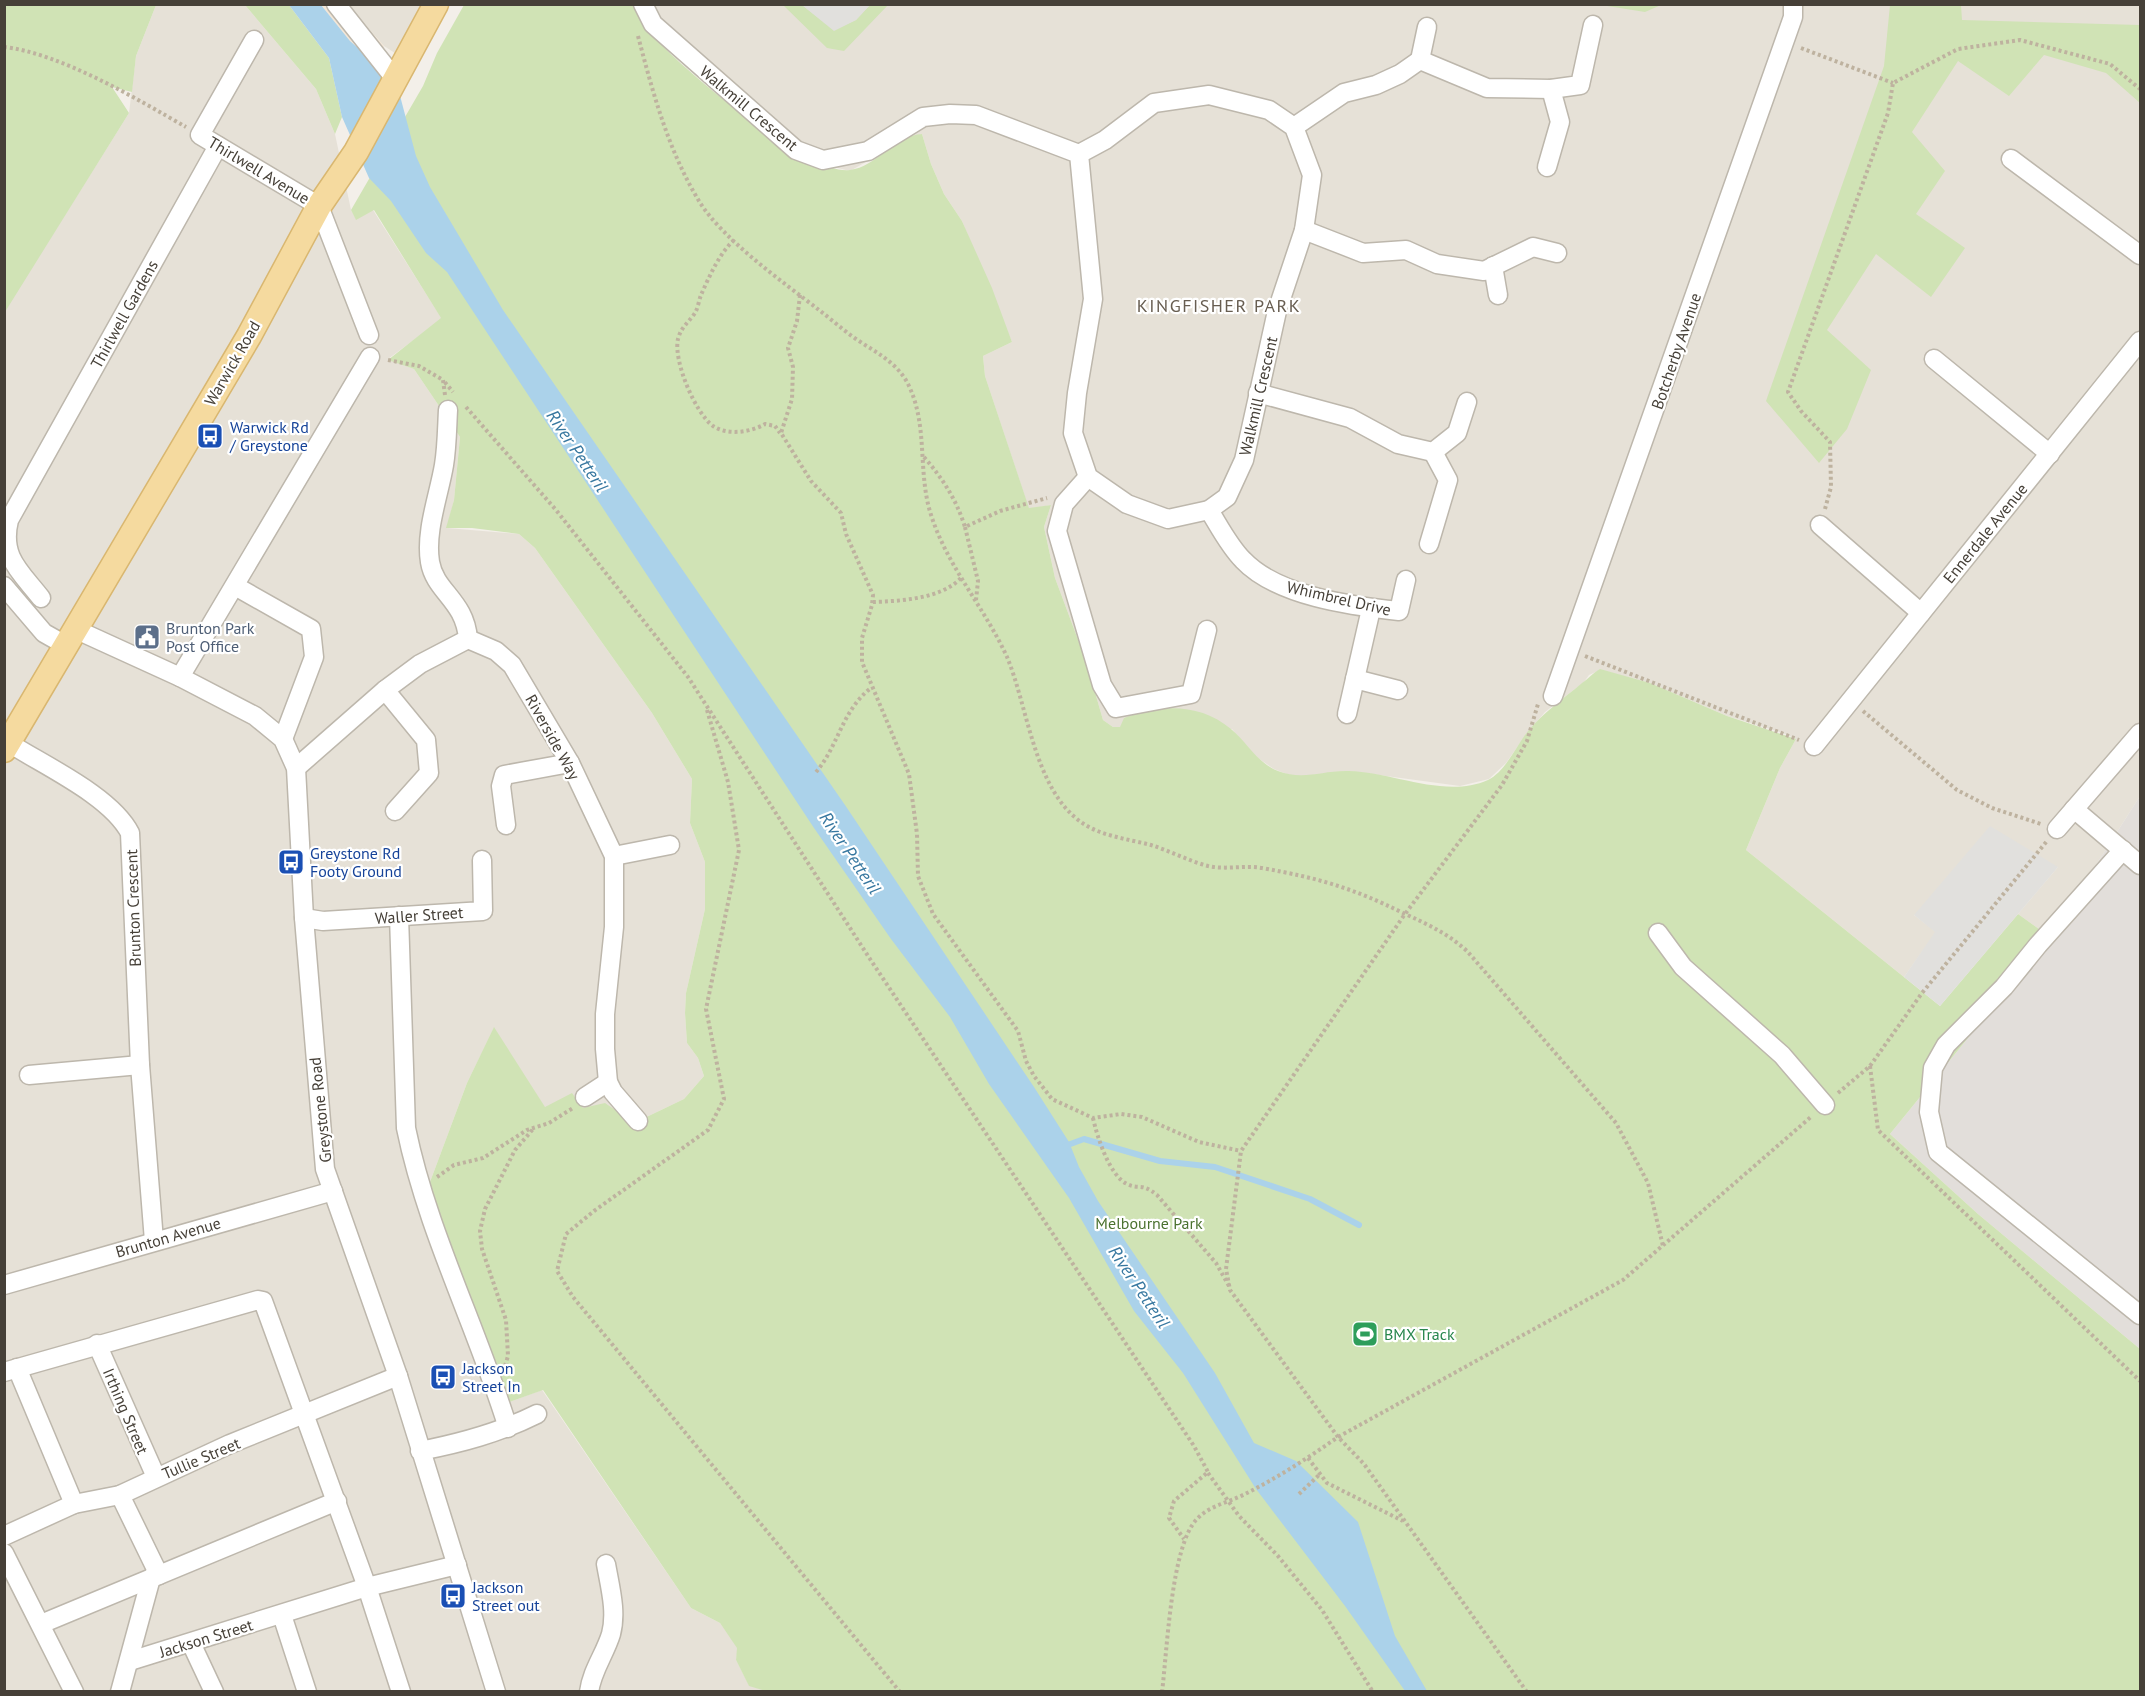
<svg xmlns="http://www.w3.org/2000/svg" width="2145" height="1696" viewBox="0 0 2145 1696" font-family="'PT Sans',sans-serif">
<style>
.residential{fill:#e6e1d7}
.commercial{fill:#f3e6d6}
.industrial{fill:#e2deda}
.green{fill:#d0e3b5}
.parking{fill:#e1e0dd}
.water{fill:#abd2ea}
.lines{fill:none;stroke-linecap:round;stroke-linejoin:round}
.stream{stroke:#abd2ea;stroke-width:6}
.minor-casing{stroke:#bdb7ac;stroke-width:21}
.major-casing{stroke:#d9b770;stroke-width:27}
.path{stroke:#beb29f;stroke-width:4;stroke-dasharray:3 3;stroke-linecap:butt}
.minor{stroke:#fff;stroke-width:18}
.major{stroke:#f5da9f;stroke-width:24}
.labels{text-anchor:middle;stroke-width:4.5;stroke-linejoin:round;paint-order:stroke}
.street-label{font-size:16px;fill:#464038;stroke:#fff}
.transit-label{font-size:16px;fill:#164399;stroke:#fff;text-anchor:start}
.service-label{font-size:16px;fill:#4e5e75;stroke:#fff;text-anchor:start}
.park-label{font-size:16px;fill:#4b7230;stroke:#fff}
.leisure-label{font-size:16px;fill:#27864d;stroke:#fff;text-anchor:start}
.neighbourhood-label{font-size:18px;letter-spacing:1.5px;fill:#675d50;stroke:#fff}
.water-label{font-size:18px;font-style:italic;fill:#3878a0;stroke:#fff}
</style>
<rect width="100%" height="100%" fill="#f3efe9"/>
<g class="residential">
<path d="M156 5H245L316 89 335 134 351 210 356 219 373 210 442 319 388 359 414 369 460 437 454 500 447 528 519 534 535 548 652 713 692 779 690 823 705 862V909L686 993 685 1013 687 1043 698 1058 704 1076 684 1099 634 1123 583 1108H545L494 1028 467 1083 430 1182 504 1404 542 1390 691 1608 720 1623 738 1648 736 1660 749 1685 769 1691H5L4 312 129 113 136 56Z"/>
<path d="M348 5H422L398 55 384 46Z"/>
<path d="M633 5H2140V796L2050 937 2018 914 2058 867 1914 915 1936 932 1904 977 1746 850 1780 768 1796 739 1783 733 1727 716 1650 683 1600 670 1589 675 1584 682 1545 712 1527 733 1506 763 1489 779 1460 786 1349 771 1294 777 1274 769 1255 756 1232 729 1113 727 1103 720 1086 661 1055 578 1044 527 1051 505 1029 509 985 376 983 356 1012 342 962 221 944 194 931 164 922 134 908 138 850 171 821 164 757 127 659 42Z"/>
</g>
<path class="commercial" d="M321 5H348L384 46 376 64 350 41Z"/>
<path class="industrial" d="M2140 796V1349L1978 1214 1890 1134 2050 937Z"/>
<g class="green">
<path d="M5 4 156 5 136 56 132 92 112 87 129 113 5 312Z"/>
<path d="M245 5H289L329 58 342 117 335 134 316 89Z"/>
<path d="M464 5H633C642 17 649 31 659 42 687 73 810 176 850 170 876 167 896 135 922 134L931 164 944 194 962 221 992 288 1012 342 983 356 985 376 1029 508 1051 505 1044 527 1055 578 1086 661 1103 720 1113 727H1120L1124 718C1160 704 1200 703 1231 729 1248 743 1256 762 1278 771 1304 781 1322 770 1349 771 1393 772 1445 799 1488 780 1506 771 1516 746 1528 731 1544 712 1563 699 1582 683 1589 678 1592 674 1600 669L1650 683 1727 716 1796 739 1780 768 1746 850 1940 1006 2018 914 2050 937 1890 1134 1978 1214 2140 1349V1691L769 1692 749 1686 736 1660 737 1648 720 1623 691 1608 543 1390 504 1404 435 1230 430 1182 467 1083 494 1027 545 1107 572 1093 583 1108 605 1103 634 1123 684 1099 704 1076 698 1058 687 1043 685 1013 686 993 705 909V862L690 823 692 779 652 713 535 548 519 534 472 528H446L454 500 460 437 414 369 388 360 441 318 374 210 356 220 351 210 423 86 437 53Z"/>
<path d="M783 5H802L834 30 856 20 870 5H888L844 51 827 48Z"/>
<path d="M1601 5H1661L1645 12Z"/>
<path d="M1890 5H1961L1962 20 2140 25V103L2106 73 2044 55 2009 96 1958 61 1912 132 1945 171 1916 214 1965 248 1931 297 1876 254 1827 330 1871 370 1847 429 1819 463 1766 401 1884 66Z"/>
</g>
<g class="parking">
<path d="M802 5H870L856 20 834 31Z"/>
<path d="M1990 826 2058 867 1940 1006 1904 977 1935 932 1914 915Z"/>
</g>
<path class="water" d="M289 5H321L350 41 376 64 399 92 416 156 430 187 503 310 845 805 1034 1087 1069 1142 1079 1167 1098 1201 1215 1373 1254 1443 1296 1461 1358 1522 1395 1636 1427 1691H1405L1345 1606 1256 1489 1183 1373 1134 1311 1069 1198 989 1084 950 1017 891 939 814 828 447 272 426 253 391 201 369 178 342 117 329 58Z"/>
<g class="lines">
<path class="stream" d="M1065 1146 1084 1139 1160 1161 1215 1167 1310 1199 1359 1225"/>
<defs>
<g id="minor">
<path d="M336 4 396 80"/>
<path d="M643 4 653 24 796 150 823 160 868 151 923 117 950 114 976 115 1079 154 1105 140 1154 103 1209 95 1269 110 1294 127 1312 175 1304 230 1277 311 1244 460 1227 497 1209 510 1168 519 1127 504 1088 477 1073 433 1077 393 1093 299 1079 154"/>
<path d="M254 40 200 135 319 206 369 335"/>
<path d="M1420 60 1427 27"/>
<path d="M1294 127 1344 93 1376 85 1400 74 1420 60 1487 88 1551 89 1580 85 1593 25"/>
<path d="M2011 159 2140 255"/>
<path d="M1547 167 1560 122 1551 89"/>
<path d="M1304 230 1363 253 1406 250 1437 264 1484 271 1533 247 1557 253"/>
<path d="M1493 266 1498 295"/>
<path d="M1934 359 2050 454"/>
<path d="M1258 393 1350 418 1398 444 1433 452 1457 433 1467 402"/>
<path d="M1088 477 1064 504 1057 531 1102 685 1116 708 1191 694 1207 630"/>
<path d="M1209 510C1219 526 1229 546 1243 560 1277 596 1351 606 1399 611L1406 580"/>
<path d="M1820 525 1921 613"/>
<path d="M1429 544 1448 480 1433 452"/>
<path d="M4 586 44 633 67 646"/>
<path d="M235 586 311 629 314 657 283 739"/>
<path d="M41 598C20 571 0 557 9 520L218 146"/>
<path d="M77 630 180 677 255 716 283 739 296 768 304 918 325 1169 398 1376 496 1692"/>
<path d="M468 639 496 651 512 665 570 763 614 856V927L605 1014V1049L608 1082 613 1092 638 1121"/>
<path d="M180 677 370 357"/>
<path d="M1355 679 1398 690"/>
<path d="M385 690 426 740 429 773 395 811"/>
<path d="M1553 696 1793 17V4"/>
<path d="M1347 714 1371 609"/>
<path d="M9 743C45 766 111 796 130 833L140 1065 154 1241"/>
<path d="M1814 746 2140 341"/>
<path d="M296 768 385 690 420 664 468 639C465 600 435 592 430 562 425 531 439 495 444 465 447 447 447 428 448 410"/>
<path d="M2074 809 2140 865"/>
<path d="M506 825 501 786 504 775 570 763"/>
<path d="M2057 829 2140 733"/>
<path d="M2123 850 2038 945 2004 987 1946 1045 1933 1068 1929 1112 1938 1152 2140 1315"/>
<path d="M614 856 670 845"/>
<path d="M399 916 406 1128C427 1231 477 1327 508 1428"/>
<path d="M304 918 323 921 483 911 482 860"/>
<path d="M1658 933 1683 967 1782 1055 1825 1105"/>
<path d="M29 1075 140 1065"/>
<path d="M585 1097 608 1082"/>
<path d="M4 1285 333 1191"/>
<path d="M97 1344 156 1477"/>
<path d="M17 1368 74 1504"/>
<path d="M4 1372 258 1300 263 1301 367 1587 401 1692"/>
<path d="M420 1451C461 1443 499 1433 537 1414"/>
<path d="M120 1495 159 1575"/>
<path d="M4 1536 74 1504 120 1495 230 1444 398 1376"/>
<path d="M4 1553 74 1692"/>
<path d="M282 1615 307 1692"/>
<path d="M41 1624 337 1501"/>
<path d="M191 1643 214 1692"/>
<path d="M130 1661 367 1587 457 1565"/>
<path d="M120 1692 151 1578"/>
<path d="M589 1692C592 1670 605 1654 611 1634 617 1612 610 1587 606 1564"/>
</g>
<path id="major" d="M4 750 249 336 319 206 356 152 436 4"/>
</defs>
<use href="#minor" class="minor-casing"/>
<use href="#major" class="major-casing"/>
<g class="path">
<path d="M638 36C653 93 668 150 699 201 722 239 783 282 819 310 831 319 843 330 856 339 875 352 895 361 907 382 928 422 918 466 929 508 944 563 984 606 1007 657 1028 707 1034 789 1081 822 1100 836 1128 839 1151 845 1170 851 1189 861 1208 866 1226 870 1245 865 1262 868 1318 878 1353 888 1403 913 1427 924 1447 933 1467 951L1616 1123 1648 1183 1663 1246"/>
<path d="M4 47C60 53 137 99 186 127"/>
<path d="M1801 48 1893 83"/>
<path d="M734 240C719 254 709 277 701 295 699 300 698 308 695 313 689 322 681 327 678 339 673 360 695 413 713 426 728 436 751 432 765 424L775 426 780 433"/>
<path d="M800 295 797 321 788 348 793 367 792 399 781 433 811 481 841 513 846 534 873 595 872 605 862 638V662L909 774 917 834 918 876 933 914 1018 1031 1026 1061 1034 1076 1052 1099 1093 1118 1121 1114 1142 1117 1199 1142 1241 1151"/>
<path d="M388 360 419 366 443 380"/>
<path d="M445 395 443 380 453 392"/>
<path d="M466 407 556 510 688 677 870 959 1194 1446 1208 1472 1174 1501 1169 1518 1184 1539"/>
<path d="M924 457C943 479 956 499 965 527L1000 511 1047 498"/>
<path d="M1825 509 1831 487 1830 442 1801 411 1788 392 1888 113 1893 83 1958 49 2020 40 2110 64 2140 89"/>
<path d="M965 527 978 581 976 600"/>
<path d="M873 602C900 601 941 599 961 578"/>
<path d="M1585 656 1799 740"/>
<path d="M707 710 728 782 739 850 706 1009 724 1099 708 1130 594 1211 566 1234 557 1271 573 1297 900 1692"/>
<path d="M1863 711 1957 790 1992 808 2041 824"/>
<path d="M816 772C838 747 842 710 871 688"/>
<path d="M1870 1066 1878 1130 2140 1381"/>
<path d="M1838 1093 1870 1066 1922 993 2047 841"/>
<path d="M1093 1118C1097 1136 1109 1175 1127 1184 1139 1190 1141 1182 1157 1195L1216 1263 1229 1286"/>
<path d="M437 1177 454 1165 483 1158 527 1130 549 1123 573 1108"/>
<path d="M505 1366 508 1356 506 1320 482 1249 480 1231 485 1209 515 1150 534 1128"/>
<path d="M1308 1458 1327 1483 1403 1521"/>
<path d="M1208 1473 1239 1516 1278 1556 1322 1610 1373 1692"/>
<path d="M1299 1494 1319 1475"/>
<path d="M1162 1692C1167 1653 1171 1545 1197 1519 1210 1505 1228 1503 1245 1494 1277 1478 1308 1458 1338 1437L1230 1290 1226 1269 1241 1151 1405 914 1502 785 1527 741 1538 704"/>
<path d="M1527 1692 1364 1464 1338 1437 1623 1280 1812 1116"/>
</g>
<use href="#minor" class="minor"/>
<use href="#major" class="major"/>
</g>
<defs>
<symbol id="bus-square" viewBox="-11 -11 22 22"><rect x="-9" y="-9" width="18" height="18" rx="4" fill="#1a4fb4" stroke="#fff"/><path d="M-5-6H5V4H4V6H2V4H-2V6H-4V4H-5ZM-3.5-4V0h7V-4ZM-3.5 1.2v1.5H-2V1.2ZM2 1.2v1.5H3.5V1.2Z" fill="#fff"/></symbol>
<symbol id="civic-square" viewBox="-11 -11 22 22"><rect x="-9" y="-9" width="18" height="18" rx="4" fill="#5c6f8a" stroke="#fff"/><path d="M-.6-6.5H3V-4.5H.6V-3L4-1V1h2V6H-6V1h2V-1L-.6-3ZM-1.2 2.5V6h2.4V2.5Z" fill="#fff"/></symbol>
<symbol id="stadium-square" viewBox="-11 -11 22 22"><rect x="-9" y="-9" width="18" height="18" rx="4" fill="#2e9e5b" stroke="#fff"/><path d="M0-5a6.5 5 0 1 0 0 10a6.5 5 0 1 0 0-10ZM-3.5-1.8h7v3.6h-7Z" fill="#fff"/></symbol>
</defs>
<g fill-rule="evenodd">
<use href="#bus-square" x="195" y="421" width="30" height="30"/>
<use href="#civic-square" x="132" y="622" width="30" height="30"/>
<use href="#bus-square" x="276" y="847" width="30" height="30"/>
<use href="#stadium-square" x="1350" y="1319" width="30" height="30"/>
<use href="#bus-square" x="428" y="1362" width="30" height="30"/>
<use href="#bus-square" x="438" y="1581" width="30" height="30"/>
</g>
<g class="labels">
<g class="street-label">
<text transform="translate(749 108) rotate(40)" y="6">Walkmill Crescent</text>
<text transform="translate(259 170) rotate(31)" y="6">Thirlwell Avenue</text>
<text transform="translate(124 314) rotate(-61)" y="6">Thirlwell Gardens</text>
<text transform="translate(1676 351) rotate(-71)" y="6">Botcherby Avenue</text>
<text transform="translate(232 363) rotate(-60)" y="6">Warwick Road</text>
<text transform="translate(1258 396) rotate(-77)" y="6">Walkmill Crescent</text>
<text transform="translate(1985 533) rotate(-51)" y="6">Ennerdale Avenue</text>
<text transform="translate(1339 598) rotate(13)" y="6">Whimbrel Drive</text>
<text transform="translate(553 737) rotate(61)" y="6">Riverside Way</text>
<text transform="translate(133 908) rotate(-92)" y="6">Brunton Crescent</text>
<text transform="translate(419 915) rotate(-4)" y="6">Waller Street</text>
<text transform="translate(320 1110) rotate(-96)" y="6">Greystone Road</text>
<text transform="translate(168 1237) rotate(-16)" y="6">Brunton Avenue</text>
<text transform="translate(126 1411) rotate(67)" y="6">Irthing Street</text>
<text transform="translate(201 1458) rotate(-23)" y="6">Tullie Street</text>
<text transform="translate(206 1638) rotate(-17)" y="6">Jackson Street</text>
</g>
<g class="transit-label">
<text x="230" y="433">Warwick Rd<tspan x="230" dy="18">/ Greystone</tspan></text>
<text x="310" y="859">Greystone Rd<tspan x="310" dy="18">Footy Ground</tspan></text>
<text x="462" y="1374">Jackson<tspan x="462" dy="18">Street In</tspan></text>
<text x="472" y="1593">Jackson<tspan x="472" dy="18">Street out</tspan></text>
</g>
<g class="service-label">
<text x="166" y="634">Brunton Park<tspan x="166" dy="18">Post Office</tspan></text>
</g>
<g class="park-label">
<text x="1149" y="1229">Melbourne Park</text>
</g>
<g class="leisure-label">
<text x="1384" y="1340">BMX Track</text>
</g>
<g class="neighbourhood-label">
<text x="1219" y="312">KINGFISHER PARK</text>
</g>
<g class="water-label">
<text transform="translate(577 451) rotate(56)" y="6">River Petteril</text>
<text transform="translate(850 853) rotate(56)" y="6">River Petteril</text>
<text transform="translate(1139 1287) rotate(56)" y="6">River Petteril</text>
</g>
</g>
<rect width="2145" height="1696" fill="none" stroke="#464038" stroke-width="12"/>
</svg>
